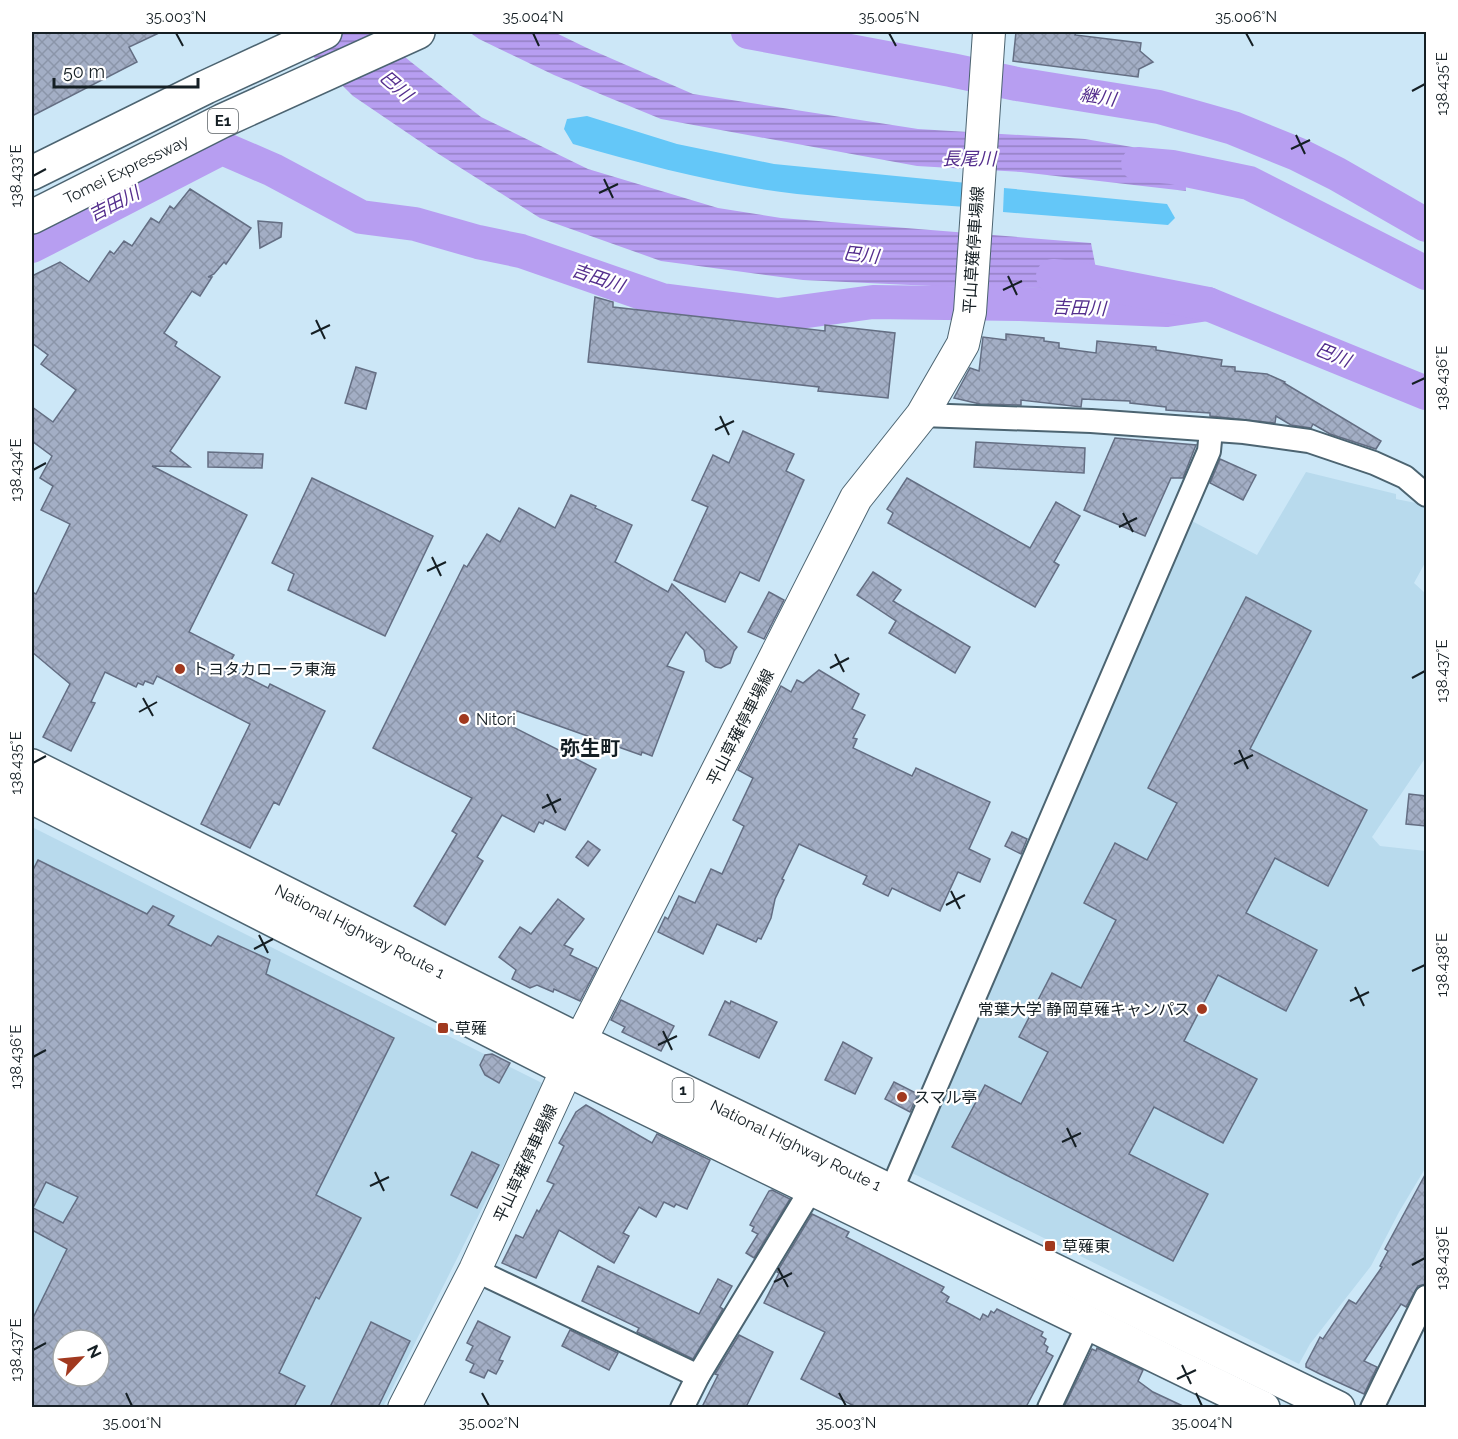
<svg xmlns="http://www.w3.org/2000/svg" width="1458" height="1439" viewBox="0 0 1458 1439" font-family="Raleway,'Noto Sans JP',sans-serif">
<style>
.built{fill:#b8daed;fill-rule:evenodd}
.green{fill:#64c7f8}
.water{fill:url(#water-rules)}
.lines{fill:none;stroke-linecap:round;stroke-linejoin:round}
.river{stroke:#b79ef1;stroke-width:34}
.building{fill:url(#building-cross-hatch);stroke:#646e83;stroke-width:1.5;fill-rule:evenodd}
.street-casing{stroke:#4c6471;stroke-width:26}
.secondary-casing{stroke:#4c6471;stroke-width:34}
.highway-casing{stroke:#4c6471;stroke-width:36}
.street{stroke:#fff;stroke-width:22}
.secondary{stroke:#fff;stroke-width:32}
.highway{stroke:#fff;stroke-width:33}
.ticks{fill:none;stroke:#151f24;stroke-width:2}
.poi-dot{fill:#a1391f;stroke:#fff;stroke-width:2}
.labels{text-anchor:middle;stroke-width:4.5;stroke-linejoin:round;paint-order:stroke}
.shield{fill:#fff;stroke:#5b6266;stroke-width:1.5}
.shield-label{font-size:15px;font-weight:bold;fill:#151f24}
.street-label{font-size:16px;fill:#151f24;stroke:#fff}
.poi-label{font-size:16px;fill:#151f24;stroke:#fff;text-anchor:start}
.water-label{font-size:18px;font-style:italic;fill:#542e8d;stroke:#fff}
.quarter-label{font-size:20px;font-weight:bold;fill:#151f24;stroke:#fff}
.neatline{fill:none;stroke:#151f24;stroke-width:2}
.ticks-label{font-size:15px;text-anchor:middle;fill:#151f24}
</style>
<defs>
<pattern id="water-rules" width="6" height="5" patternUnits="userSpaceOnUse" patternTransform="scale(1.5)"><rect width="6" height="5" fill="#b79ef1"/><path d="M0 2.5h6" fill="none" stroke="#9480c3"/></pattern>
<pattern id="building-cross-hatch" width="8" height="8" patternUnits="userSpaceOnUse" patternTransform="scale(1.5)"><rect width="8" height="8" fill="#a3aec5"/><path d="M0 0l8 8M0 8l8-8" fill="none" stroke="#8b95a9"/></pattern>
</defs>
<rect width="100%" height="100%" fill="#cce7f7"/>
<g class="built">
<path d="M1306 472 1396 494V499L1426 505V561L1414 583 1426 594V757L1372 837 1380 846 1426 851V1167L1399 1212 1371 1266 1310 1344 1299 1364 908 1171 1190 520 1257 555Z"/>
<path d="M32 827 544 1084 383 1407H32ZM63 1340H99V1376H63Z"/>
</g>
<g class="green">
<path d="M587 116 677 144 774 164 967 183 966 207C910 203 853 200 797 194 720 185 646 165 573 144L564 129 567 119Z"/>
<path d="M1004 188 1167 204 1175 218 1168 225 1003 212Z"/>
</g>
<g class="water">
<path d="M288 32H375L411 62 481 117 588 169 718 208 781 218 1091 243 1100 289 932 286 803 280 661 261 540 218 437 153 353 96Z"/>
<path d="M469 32H554L587 48 693 94 918 129 1085 139 1185 156 1186 191 1021 172 917 166 661 119 554 75 479 39Z"/>
</g>
<g class="lines">
<g class="river">
<path d="M748 32 951 70 1017 84 1159 107 1233 128 1297 154 1337 174 1426 225"/>
<path d="M1138 164 1172 167 1249 183 1426 273"/>
<path d="M32 246 222 148 273 170 361 217 415 224 478 242 521 251 662 300 778 315 873 302 1020 304 1167 310 1208 304"/>
<path d="M1053 276 1074 278 1208 304 1426 393"/>
</g>
</g>
<g class="building">
<path d="M32 32H161L129 47 137 62 32 116Z"/>
<path d="M1016 32H1063L1076 33 1075 35 1141 43 1140 51 1153 62 1139 69 1138 77 1013 61Z"/>
<path d="M190 189 251 228 226 264 224 262 214 274 208 277H212L200 296 192 291 164 333 177 342 175 346 220 377 170 451 190 467 152 466 247 515 189 632 234 655 227 667 268 688 270 684 325 711 279 805 274 802 250 848 201 824 250 724 157 676 153 684 145 681 143 685 138 683 136 687 105 672 91 702 95 703 71 751 43 737 70 684 32 652V592L36 594 70 524 41 510 53 486 40 478 52 456 32 441V407L53 422 76 390 41 364 48 355 32 343V276L60 262 89 282 110 251 114 254 124 241 132 246 151 218 159 223 170 206 174 209Z"/>
<path d="M258 221 282 223 281 237 260 248Z"/>
<path d="M595 297 613 302V307L825 331V325L895 333 888 398 818 391 819 387 588 362Z"/>
<path d="M1006 334 1044 338V341L1059 343V348L1096 353 1097 341 1156 347V350L1222 360 1221 366 1235 367V371L1267 374 1285 382 1284 383 1381 441 1376 449 1330 434 1313 424 1311 428 1291 425 1276 416 1275 423 1210 416V413L1166 410V407L1130 403V401L1082 399 1081 407 1021 400V405L980 404 954 398 970 368 979 371 983 337 1006 340Z"/>
<path d="M356 367 376 373 366 409 345 403Z"/>
<path d="M743 431 794 454 786 471 804 480 759 581 740 572 725 602 674 580 708 507 692 500 713 455 729 463Z"/>
<path d="M1115 438 1196 445 1183 478H1171L1145 536 1084 510Z"/>
<path d="M976 442 1085 448 1084 473 974 467Z"/>
<path d="M208 452 263 454 262 468 208 467Z"/>
<path d="M1220 459 1256 475 1243 500 1210 483Z"/>
<path d="M312 478 433 536 385 636 288 590 294 574 272 563Z"/>
<path d="M907 478 1030 548 1056 502 1080 516 1054 562 1059 565 1035 607 888 523 893 513 887 509Z"/>
<path d="M571 495 596 506 595 508 632 525 615 562 668 592 672 584 737 647 734 651 730 663 721 668 715 667 706 661 704 650 686 632 667 666 684 672 652 756 642 752 641 755 517 711 511 726 596 769 565 830 545 820 543 824 539 822 534 832 502 815 477 857 483 861 445 925 414 906 457 834 452 831 472 798 373 748 464 565 467 567 487 534 500 542 519 508 555 528Z"/>
<path d="M873 572 901 590 893 601 970 647 955 673 889 633 896 621 857 595Z"/>
<path d="M769 592 784 600 764 639 748 632Z"/>
<path d="M1246 597 1311 631 1250 749 1367 810 1328 886 1275 858 1246 913 1317 950 1286 1011 1218 975 1184 1041 1257 1079 1223 1143 1154 1107 1129 1154 1208 1194 1173 1261 952 1147 985 1085 1021 1104 1048 1052 1019 1037 1052 973 1081 988 1116 920 1084 903 1115 843 1147 860 1177 803 1148 788Z"/>
<path d="M819 670 859 694 852 709 865 715 853 738 857 739 853 748 912 776 916 768 990 802 969 849 990 859 980 882 958 872 940 911 892 888 888 896 863 884 867 876 799 844 782 879 784 880 775 899 771 918 761 939 758 938 756 942 717 924 703 954 658 932 665 917 668 919 679 896 695 903 711 869 722 874 744 826 733 820 753 778 738 770 781 686 791 692 797 680 803 683Z"/>
<path d="M1409 794 1426 796V826L1406 824Z"/>
<path d="M1012 832 1027 839 1021 854 1005 846Z"/>
<path d="M588 841 600 850 588 866 576 857Z"/>
<path d="M38 860 147 914 153 906 174 916 168 925 211 946 218 936 270 960 266 974 394 1038 316 1195 361 1218 319 1299 316 1297 279 1373 305 1386 294 1407H32V1320L67 1249 32 1230V872ZM46 1182 78 1197 63 1223 33 1208ZM63 1340H99V1376H63Z"/>
<path d="M558 899 584 919 564 945 573 949 570 955 597 968 580 1001 554 989 553 992 537 985 530 988 512 979 516 970 499 957 520 927 531 934Z"/>
<path d="M621 1000 674 1026 661 1051 622 1032 625 1027 611 1020Z"/>
<path d="M725 1001 730 1004 731 1001 777 1022 759 1058 709 1035Z"/>
<path d="M843 1042 872 1058 855 1094 825 1080Z"/>
<path d="M492 1054 510 1063 499 1083 485 1075 480 1065 485 1055Z"/>
<path d="M894 1082 918 1094 910 1112 885 1099Z"/>
<path d="M586 1105 652 1143 657 1134 710 1160 687 1209 676 1204 674 1207 664 1202 656 1217 639 1207 623 1233 629 1236 614 1263 559 1230 536 1278 502 1263 516 1235 523 1238 537 1210 539 1212 554 1184 547 1181 564 1146 559 1143 576 1112Z"/>
<path d="M472 1152 499 1165 477 1208 451 1195Z"/>
<path d="M1426 1173V1284L1418 1286 1406 1307 1401 1304 1364 1361 1377 1367 1364 1394 1320 1374 1306 1367V1364L1320 1337 1323 1339 1349 1300 1356 1304 1382 1267 1380 1266 1388 1251 1385 1249Z"/>
<path d="M772 1190 790 1199 754 1258 746 1253 758 1234 752 1231 754 1227 750 1225 769 1191Z"/>
<path d="M812 1214 849 1232 846 1237 944 1287 941 1292 949 1297 946 1302 964 1311 980 1320 983 1314 988 1317 991 1311 994 1313 997 1309 1043 1332 1041 1336 1046 1339 1044 1344 1048 1347 1046 1352 1053 1356 1026 1407H856L801 1379 825 1332 764 1303 779 1273 777 1272Z"/>
<path d="M598 1266 699 1314 718 1279 732 1286 720 1307 723 1309 693 1359 637 1332 639 1328 582 1301Z"/>
<path d="M478 1321 510 1337 499 1360 503 1361 496 1374 488 1370 484 1378 470 1372 474 1364 466 1360 473 1346 467 1343Z"/>
<path d="M371 1322 410 1341 378 1407H330Z"/>
<path d="M570 1330 618 1353 609 1370 562 1346Z"/>
<path d="M739 1335 773 1352 746 1407H702L718 1375 715 1374Z"/>
<path d="M1097 1348 1143 1370 1138 1381 1153 1392 1185 1407H1064L1092 1349 1096 1351Z"/>
</g>
<g class="lines">
<defs>
<g id="street">
<path d="M922 415 1091 421 1244 432 1309 441 1374 463 1405 477 1426 495"/>
<path d="M885 1205 1209 451 1211 430"/>
<path d="M475 1270 698 1376"/>
<path d="M682 1408 698 1376 812 1188"/>
<path d="M1049 1408 1089 1323"/>
<path d="M1372 1408 1426 1297"/>
</g>
<path id="secondary" d="M404 1408 475 1270 580 1041 856 498 922 415 963 344 970 312 989 32"/>
<g id="highway">
<path d="M32 173 206 87 325 32"/>
<path d="M32 217 222 121 418 32"/>
<path d="M32 766 580 1041 1338 1408"/>
<path d="M32 797 568 1070 1263 1408"/>
</g>
</defs>
<use href="#street" class="street-casing"/>
<use href="#secondary" class="secondary-casing"/>
<use href="#highway" class="highway-casing"/>
<use href="#street" class="street"/>
<use href="#secondary" class="secondary"/>
<use href="#highway" class="highway"/>
</g>
<path class="ticks" d="M176 33 183 46M533 33 539 46M889 33 896 46M1246 33 1253 46M1412 91 1425 84M1296 135 1305 154M1291 149 1310 140M33 176 46 169M604 179 613 198M599 193 618 184M1008 276 1017 295M1003 290 1022 281M316 320 325 339M311 334 330 325M1412 384 1425 378M720 416 729 435M715 430 734 421M33 470 46 463M1123 513 1133 532M1119 527 1137 518M432 557 441 576M427 571 446 562M835 654 844 672M830 668 849 658M1412 678 1425 671M143 698 153 716M139 712 157 702M1239 750 1248 769M33 763 46 756M1234 764 1253 755M547 794 556 813M542 808 561 799M951 891 960 909M946 905 965 895M259 935 268 953M254 949 273 939M1412 971 1425 965M1355 987 1364 1006M1350 1001 1369 992M663 1031 672 1050M658 1045 677 1036M33 1057 46 1050M1067 1128 1076 1147M1062 1142 1081 1133M375 1172 384 1191M370 1186 389 1177M1412 1265 1425 1258M778 1268 788 1287M774 1282 792 1273M33 1350 46 1343M1182 1365 1191 1384M1177 1379 1196 1370M126 1393 132 1406M482 1393 489 1406M839 1393 846 1406M1196 1393 1202 1406"/>
<g class="poi-dot">
<circle cx="180" cy="669" r="6"/>
<circle cx="464" cy="719" r="6"/>
<circle cx="1202" cy="1009" r="6"/>
<rect x="437" y="1022" width="12" height="12" rx="3"/>
<circle cx="902" cy="1097" r="6"/>
<rect x="1044" y="1240" width="12" height="12" rx="3"/>
</g>
<g class="labels">
<g class="shield">
<rect x="208" y="109" width="30" height="24" rx="4.5"/>
<rect x="672.5" y="1078" width="21" height="24" rx="4.5"/>
</g>
<g class="shield-label">
<text x="223" y="126">E1</text>
<text x="683" y="1095">1</text>
</g>
<g class="street-label">
<text transform="translate(126 169) rotate(-26)" y="6">Tomei Expressway</text>
<text transform="translate(973 250) rotate(-86)" y="6">平山草薙停車場線</text>
<text transform="translate(740 727) rotate(-63)" y="6">平山草薙停車場線</text>
<text transform="translate(360 931) rotate(27)" y="6">National Highway Route 1</text>
<text transform="translate(796 1145) rotate(26)" y="6">National Highway Route 1</text>
<text transform="translate(525 1163) rotate(-65)" y="6">平山草薙停車場線</text>
</g>
<g class="poi-label">
<text x="192" y="675">トヨタカローラ東海</text>
<text x="476" y="725">Nitori</text>
<text x="1190" y="1015" text-anchor="end">常葉大学 静岡草薙キャンパス</text>
<text x="455" y="1034">草薙</text>
<text x="914" y="1103">スマル亭</text>
<text x="1062" y="1252">草薙東</text>
</g>
<g class="water-label">
<text transform="translate(396 86) rotate(41)" y="6">巴川</text>
<text transform="translate(1098 97) rotate(9)" y="6">継川</text>
<text x="969" y="165">長尾川</text>
<text transform="translate(114 204) rotate(-27)" y="6">吉田川</text>
<text transform="translate(861 255) rotate(6)" y="6">巴川</text>
<text transform="translate(598 278) rotate(19)" y="6">吉田川</text>
<text transform="translate(1079 308) rotate(2)" y="6">吉田川</text>
<text transform="translate(1333 355) rotate(22)" y="6">巴川</text>
</g>
<g class="quarter-label">
<text x="590" y="755">弥生町</text>
</g>
</g>
<rect width="1458" height="1439" fill="none" stroke="#ffffff" stroke-width="66"/>
<g transform="translate(81 1358) rotate(64)"><circle r="28" fill="#ffffff" stroke="#a1a5a7" stroke-width="1.5"/>
<path d="M0-4.5L10 22L0 15L-10 22Z" fill="#a1391f"/>
<text y="-9" font-size="16" font-weight="bold" text-anchor="middle" fill="#151f24">N</text>
</g>
<path d="M54 78v9h144v-9" fill="none" stroke="#151f24" stroke-width="3"/>
<text x="63" y="78" font-size="18" fill="#151f24" stroke="#ffffff" stroke-width="4.5" paint-order="stroke">50 m</text>
<rect x="33" y="33" width="1392" height="1373" class="neatline"/>
<g class="ticks-label">
<text x="176" y="22">35.003°N</text>
<text x="533" y="22">35.004°N</text>
<text x="889" y="22">35.005°N</text>
<text x="1246" y="22">35.006°N</text>
<text transform="translate(1442 84) rotate(-90)" y="5">138.435°E</text>
<text transform="translate(16 176) rotate(-90)" y="5">138.433°E</text>
<text transform="translate(1442 378) rotate(-90)" y="5">138.436°E</text>
<text transform="translate(16 470) rotate(-90)" y="5">138.434°E</text>
<text transform="translate(1442 671) rotate(-90)" y="5">138.437°E</text>
<text transform="translate(16 763) rotate(-90)" y="5">138.435°E</text>
<text transform="translate(1442 965) rotate(-90)" y="5">138.438°E</text>
<text transform="translate(16 1057) rotate(-90)" y="5">138.436°E</text>
<text transform="translate(1442 1258) rotate(-90)" y="5">138.439°E</text>
<text transform="translate(16 1350) rotate(-90)" y="5">138.437°E</text>
<text x="132" y="1428">35.001°N</text>
<text x="489" y="1428">35.002°N</text>
<text x="846" y="1428">35.003°N</text>
<text x="1202" y="1428">35.004°N</text>
</g>
</svg>
